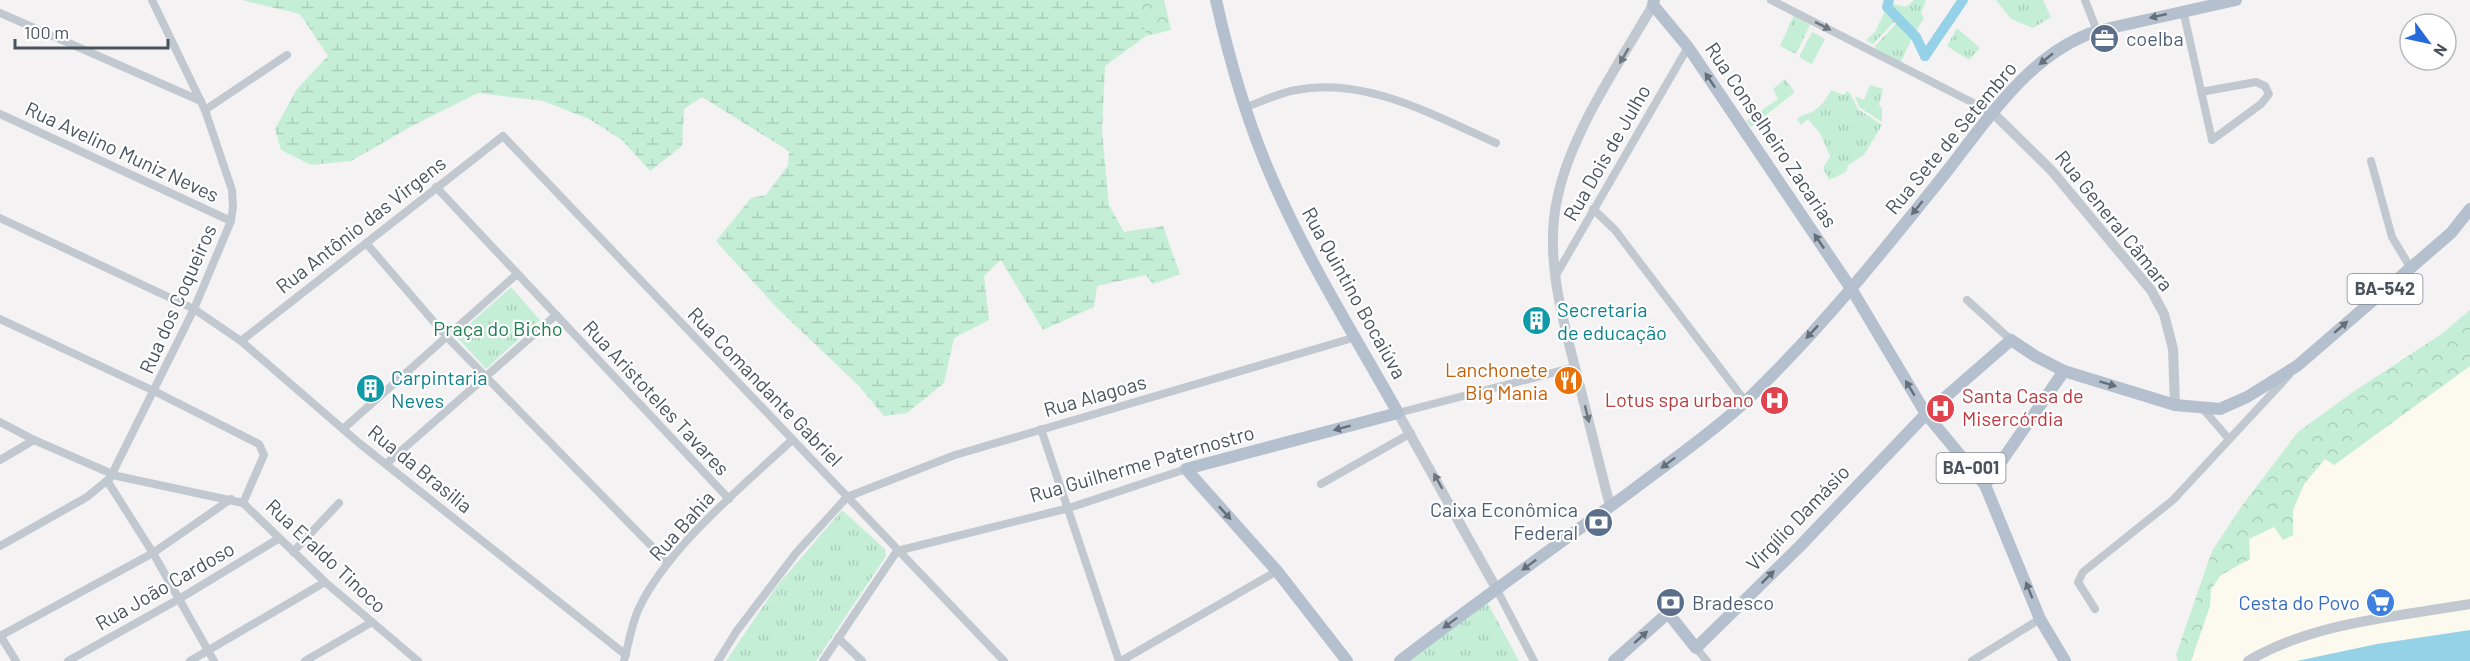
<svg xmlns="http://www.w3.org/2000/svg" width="2470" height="661" viewBox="0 0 2470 661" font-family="Barlow,sans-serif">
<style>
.commercial{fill:#fcf9ee}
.grass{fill:url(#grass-tufts)}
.forest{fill:url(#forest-crowns)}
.wetland{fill:url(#wetland-marsh)}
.pitch{fill:#c5eed7}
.water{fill:#95d1e7}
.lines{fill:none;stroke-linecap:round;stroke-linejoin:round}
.canal{stroke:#95d1e7;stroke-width:10}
.minor{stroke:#c1c8cf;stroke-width:8}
.tertiary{stroke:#c1c8cf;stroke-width:10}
.primary{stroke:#b4c0ce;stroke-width:12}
.oneway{fill:#656f7a}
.oneway2{fill:#6e7780}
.labels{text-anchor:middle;stroke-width:4.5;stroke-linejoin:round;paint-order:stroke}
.shield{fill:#fff;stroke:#81878e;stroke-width:1.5}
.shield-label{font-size:18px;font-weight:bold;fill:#4b545e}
.service-label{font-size:20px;fill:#4e5e75;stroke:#fff;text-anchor:start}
.street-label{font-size:20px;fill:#4b545e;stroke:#fff}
.culture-label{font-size:20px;fill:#0d838f;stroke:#fff;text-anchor:start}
.park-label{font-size:20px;fill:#1e7d53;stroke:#fff}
.food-label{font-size:20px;fill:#c56008;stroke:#fff;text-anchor:end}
.health-label{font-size:20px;fill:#be3a42;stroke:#fff;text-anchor:start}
.shop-label{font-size:20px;fill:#366cbe;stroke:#fff;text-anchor:end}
</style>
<defs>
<pattern id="grass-tufts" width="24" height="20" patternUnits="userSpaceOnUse" patternTransform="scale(1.5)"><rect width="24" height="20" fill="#c5eed7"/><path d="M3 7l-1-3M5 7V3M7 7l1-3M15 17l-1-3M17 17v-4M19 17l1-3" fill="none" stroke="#abcebb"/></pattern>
<pattern id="forest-crowns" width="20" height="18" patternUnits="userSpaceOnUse" patternTransform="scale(1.5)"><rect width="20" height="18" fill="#c5eed7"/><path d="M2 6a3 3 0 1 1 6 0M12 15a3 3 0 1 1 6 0" fill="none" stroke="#abcebb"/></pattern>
<pattern id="wetland-marsh" width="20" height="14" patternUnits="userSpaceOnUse" patternTransform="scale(1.5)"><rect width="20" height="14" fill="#c5eed7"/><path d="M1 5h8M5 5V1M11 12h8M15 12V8" fill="none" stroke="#abcebb"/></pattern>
</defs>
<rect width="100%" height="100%" fill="#f4f2f2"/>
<path class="commercial" d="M2470 366V630L2377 644 2297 661H2191L2210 606 2211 589 2221 575 2249 559V539L2274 527 2293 535V510L2304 484 2325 459 2335 465Z"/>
<g class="grass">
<path d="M1914 0H1926L1921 13 1924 18 1914 34 1901 21 1894 9 1886 2 1906 7Z"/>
<path d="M1996 0H2043L2051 17 2033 28 2011 19Z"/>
<path d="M1887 7 1895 13 1897 19 1873 44 1866 40 1875 32Z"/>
<path d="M1794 15 1810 25 1796 54 1780 46Z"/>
<path d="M1897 23 1913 36 1900 64 1876 51 1875 46Z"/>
<path d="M1957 28 1980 48 1969 60 1947 46Z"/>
<path d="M1785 79 1795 92 1751 127 1746 121 1778 99 1773 89Z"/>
<path d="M1870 85 1883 89 1879 105 1882 108V122L1859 107 1855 96 1864 100Z"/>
<path d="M1831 90 1844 95 1847 91 1850 93 1858 109 1882 125 1864 155 1848 165 1846 172 1829 180 1823 168 1830 156 1820 133 1808 119 1801 125 1797 119C1802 115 1804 115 1810 113 1818 110 1828 98 1831 90Z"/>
<path d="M511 287 540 320 486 369 456 336Z"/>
<path d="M842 510 885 549 886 556 816 661H726L777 586Z"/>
<path d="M1487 602 1519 661H1409Z"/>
</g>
<g class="forest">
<path d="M1139 0H1164L1171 30 1146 36Z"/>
<path d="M2470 310V366L2334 465 2325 459 2304 484 2293 510V535L2283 540 2274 527 2249 539 2250 559 2221 575 2211 589 2210 606 2191 661H2178L2176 655 2212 551 2241 507 2298 432 2350 394 2440 335Z"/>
</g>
<path class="wetland" d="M242 0H1139L1146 36 1105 66 1102 132 1109 205 1124 232 1163 226 1180 274 1153 284 1146 275 1097 286 1094 307 1043 330 1001 260 984 276 989 320 954 338 944 383 907 413 884 416 859 386 777 308 716 241 751 198 766 195 788 165 789 151 702 97 684 109 682 146 650 171 622 140 589 119 543 101 478 93 410 127 351 161 311 165 281 150 275 129 297 89 328 56 300 14Z"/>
<path class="pitch" d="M1812 32 1825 39 1812 64 1799 57Z"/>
<path class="water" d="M2470 630V661H2297L2377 644Z"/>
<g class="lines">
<g class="canal">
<path d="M1889 0 1887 7 1916 37 1925 56"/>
<path d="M1925 56 1963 0"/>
</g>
<g class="minor">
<path d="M1771 0 1993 113"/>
<path d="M2085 0 2097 31"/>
<path d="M2183 10 2212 140 2261 104 2269 94 2265 86 2256 82 2201 92"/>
<path d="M0 13 201 101"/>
<path d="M1244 108C1261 102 1278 93 1296 90 1365 76 1435 116 1496 143"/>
<path d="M205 110 287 55"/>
<path d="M0 114 231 221"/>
<path d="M2371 161 2392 237 2410 267"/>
<path d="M436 187 729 499"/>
<path d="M1593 209 1615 230 1745 401"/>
<path d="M0 218 194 309 241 341 359 443 626 655"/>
<path d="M366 243 447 337 668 563"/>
<path d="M1556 275 1688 47"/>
<path d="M1967 300 2011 340"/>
<path d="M0 319 154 391 259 444 264 455 243 503"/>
<path d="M241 341 503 136 1004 661"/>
<path d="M2203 409 2229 439"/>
<path d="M1398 413 1575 367"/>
<path d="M0 422 34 440 117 476 243 503 325 582 418 661"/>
<path d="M343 429 517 274"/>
<path d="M1041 429 1119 661"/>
<path d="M0 460 34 440"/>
<path d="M386 464 556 315"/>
<path d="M108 482 153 553 214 661"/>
<path d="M1321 484 1411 433"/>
<path d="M0 546 87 497 110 478 194 309 231 221 233 207 232 190 205 110 152 0"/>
<path d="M293 552 339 503"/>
<path d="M1496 588 1534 661"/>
<path d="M2095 609 2078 582 2083 572 2173 500 2289 375"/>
<path d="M0 635 16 661"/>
<path d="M0 636 153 553 231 499"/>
<path d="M838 638 862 661"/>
<path d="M1696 648 1707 661"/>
<path d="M68 661 179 599 278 539"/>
<path d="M190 661 325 582"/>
<path d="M305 661 372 622"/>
<path d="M624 661C629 643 631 625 639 608 668 547 743 486 792 440"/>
<path d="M718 661 736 632 796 553 847 497 955 455 1356 337"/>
<path d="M823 661 897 551 1069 508 1186 469"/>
<path d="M1121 661 1277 571"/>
<path d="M1972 661 2040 619"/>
</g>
<g class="tertiary">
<path d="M1993 113 2052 171 2151 290 2164 314 2173 349 2175 405"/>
<path d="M1398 413 1496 588"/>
<path d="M1610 506C1600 465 1589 424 1579 383 1564 323 1543 257 1558 195 1573 129 1619 64 1653 5"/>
<path d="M2248 661C2314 622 2396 617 2470 604"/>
</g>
<g class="primary">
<path d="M1216 0C1230 63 1248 125 1274 183 1309 263 1356 338 1398 413L1186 469 1277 571 1347 661"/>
<path d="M1654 0 1653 5 1688 47 1852 290 1926 414 1985 485 2040 619 2065 661"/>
<path d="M1985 485 2064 371 2175 405 2220 409 2247 397 2297 366 2451 233 2470 209"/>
<path d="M1400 661C1476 603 1553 548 1630 492 1669 462 1711 434 1746 401 1819 331 1881 254 1944 175 1986 122 2029 53 2097 31L2236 0"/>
<path d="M1614 661 1668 613 1696 648 1800 546 1926 414 2011 340 2035 356 2064 371"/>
</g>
</g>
<defs><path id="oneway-solid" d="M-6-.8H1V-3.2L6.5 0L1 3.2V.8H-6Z" transform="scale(1.5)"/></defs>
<g class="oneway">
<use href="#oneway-solid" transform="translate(2158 16) rotate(167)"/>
<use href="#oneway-solid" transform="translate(2046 59) rotate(141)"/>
<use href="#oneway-solid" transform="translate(1710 80) rotate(-124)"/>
<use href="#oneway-solid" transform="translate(1917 208) rotate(129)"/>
<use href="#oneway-solid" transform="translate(1819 241) rotate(-124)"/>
<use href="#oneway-solid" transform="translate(2341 327) rotate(-41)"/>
<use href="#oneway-solid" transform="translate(1812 332) rotate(133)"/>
<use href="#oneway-solid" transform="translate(2108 384) rotate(17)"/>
<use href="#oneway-solid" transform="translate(1910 388) rotate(-121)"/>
<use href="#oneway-solid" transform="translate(1342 428) rotate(165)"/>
<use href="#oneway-solid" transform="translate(1668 463) rotate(143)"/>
<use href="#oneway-solid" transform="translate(1225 513) rotate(48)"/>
<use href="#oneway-solid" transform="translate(1529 565) rotate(144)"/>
<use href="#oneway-solid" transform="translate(1768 577) rotate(-45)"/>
<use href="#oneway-solid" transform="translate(2029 590) rotate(-112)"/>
<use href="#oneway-solid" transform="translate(1450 623) rotate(143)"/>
<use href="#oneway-solid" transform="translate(1641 637) rotate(-42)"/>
</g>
<g class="oneway2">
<use href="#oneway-solid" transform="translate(1823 26) rotate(27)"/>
<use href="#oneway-solid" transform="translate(1624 56) rotate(120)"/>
<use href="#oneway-solid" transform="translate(1587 414) rotate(76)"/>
<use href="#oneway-solid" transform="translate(1438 481) rotate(-119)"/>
</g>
<defs>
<symbol id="office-disc" viewBox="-11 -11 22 22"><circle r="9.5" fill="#5c6f8a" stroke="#fff"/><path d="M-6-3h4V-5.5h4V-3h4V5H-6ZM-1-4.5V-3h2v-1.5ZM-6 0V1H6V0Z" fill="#fff"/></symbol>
<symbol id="building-disc" viewBox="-11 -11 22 22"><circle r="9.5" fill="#0f9aa8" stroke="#fff"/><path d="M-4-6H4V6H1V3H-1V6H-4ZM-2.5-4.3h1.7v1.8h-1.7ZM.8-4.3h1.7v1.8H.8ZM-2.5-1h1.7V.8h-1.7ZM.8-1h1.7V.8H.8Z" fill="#fff"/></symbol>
<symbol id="restaurant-disc" viewBox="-11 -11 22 22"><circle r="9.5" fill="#e8710a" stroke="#fff"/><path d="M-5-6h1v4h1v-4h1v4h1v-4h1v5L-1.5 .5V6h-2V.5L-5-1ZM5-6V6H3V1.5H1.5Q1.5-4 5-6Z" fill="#fff"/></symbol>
<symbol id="hospital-disc" viewBox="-11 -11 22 22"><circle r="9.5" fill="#e0444e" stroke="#fff"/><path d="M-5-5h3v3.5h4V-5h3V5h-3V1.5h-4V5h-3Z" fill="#fff"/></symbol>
<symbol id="bank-disc" viewBox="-11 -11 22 22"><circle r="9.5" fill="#5c6f8a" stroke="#fff"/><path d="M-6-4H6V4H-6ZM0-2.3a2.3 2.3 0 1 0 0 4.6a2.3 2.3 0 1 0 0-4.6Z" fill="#fff"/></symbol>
<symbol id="supermarket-disc" viewBox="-11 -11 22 22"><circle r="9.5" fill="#3f7fe0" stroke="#fff"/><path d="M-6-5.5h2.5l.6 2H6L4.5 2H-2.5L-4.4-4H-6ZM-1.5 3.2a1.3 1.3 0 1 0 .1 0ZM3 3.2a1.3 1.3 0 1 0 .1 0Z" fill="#fff"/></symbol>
</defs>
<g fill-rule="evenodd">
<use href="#office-disc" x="2088" y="22" width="33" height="33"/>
<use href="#building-disc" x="1520" y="304" width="33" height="33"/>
<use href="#restaurant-disc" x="1552" y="364" width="33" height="33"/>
<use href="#building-disc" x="354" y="372" width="33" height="33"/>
<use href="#hospital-disc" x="1758" y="384" width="33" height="33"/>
<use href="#hospital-disc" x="1924" y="392" width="33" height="33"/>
<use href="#bank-disc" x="1582" y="506" width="33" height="33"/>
<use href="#bank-disc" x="1654" y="586" width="33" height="33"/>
<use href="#supermarket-disc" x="2364" y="586" width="33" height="33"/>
</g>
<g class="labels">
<g class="shield">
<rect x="2347.5" y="274" width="75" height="30" rx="4.5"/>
<rect x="1936.5" y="453" width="69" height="30" rx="4.5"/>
</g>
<g class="shield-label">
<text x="2385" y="295">BA-542</text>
<text x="1971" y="474">BA-001</text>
</g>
<g class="service-label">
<text x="2126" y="46">coelba</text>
<text x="1578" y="517" text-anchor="end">Caixa Econômica<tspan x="1578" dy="23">Federal</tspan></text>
<text x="1692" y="610">Bradesco</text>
</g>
<g class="street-label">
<text transform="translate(1771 135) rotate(56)" y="7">Rua Conselheiro Zacarias</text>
<text transform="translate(1951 138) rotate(-50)" y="7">Rua Sete de Setembro</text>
<text transform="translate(122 152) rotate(25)" y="7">Rua Avelino Muniz Neves</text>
<text transform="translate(1607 153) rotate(-60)" y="7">Rua Dois de Julho</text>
<text transform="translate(2114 221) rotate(51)" y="7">Rua General Câmara</text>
<text transform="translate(361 225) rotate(-38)" y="7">Rua Antônio das Virgens</text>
<text transform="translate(1354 293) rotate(61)" y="7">Rua Quintino Bocaiúva</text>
<text transform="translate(178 299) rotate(-66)" y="7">Rua dos Coqueiros</text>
<text transform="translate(765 387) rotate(46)" y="7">Rua Comandante Gabriel</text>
<text transform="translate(1095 396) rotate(-16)" y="7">Rua Alagoas</text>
<text transform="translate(656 398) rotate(47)" y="7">Rua Aristoteles Tavares</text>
<text transform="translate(1142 464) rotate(-16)" y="7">Rua Guilherme Paternostro</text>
<text transform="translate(420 469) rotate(39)" y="7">Rua da Brasilia</text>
<text transform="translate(1798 518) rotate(-46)" y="7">Virgílio Damásio</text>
<text transform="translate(682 526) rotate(-48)" y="7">Rua Bahia</text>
<text transform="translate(326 556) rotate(43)" y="7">Rua Eraldo Tinoco</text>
<text transform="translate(165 586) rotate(-30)" y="7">Rua João Cardoso</text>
</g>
<g class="culture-label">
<text x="1557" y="317">Secretaria<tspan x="1557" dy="23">de educação</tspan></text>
<text x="391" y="385">Carpintaria<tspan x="391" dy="23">Neves</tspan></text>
</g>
<g class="park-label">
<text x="498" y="336">Praça do Bicho</text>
</g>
<g class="food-label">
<text x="1548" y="377">Lanchonete<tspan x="1548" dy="23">Big Mania</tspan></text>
</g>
<g class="health-label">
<text x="1962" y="403">Santa Casa de<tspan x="1962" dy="23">Misercórdia</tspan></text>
<text x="1754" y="407" text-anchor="end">Lotus spa urbano</text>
</g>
<g class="shop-label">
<text x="2360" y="610">Cesta do Povo</text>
</g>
</g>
<g transform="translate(2428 42) rotate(123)"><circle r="28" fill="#ffffff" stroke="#b7bbbf" stroke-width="1.5"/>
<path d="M0-4.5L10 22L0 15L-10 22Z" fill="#266ada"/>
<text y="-9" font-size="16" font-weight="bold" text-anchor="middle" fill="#4b545e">N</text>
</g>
<path d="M15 39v9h153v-9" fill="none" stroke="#4b545e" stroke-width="3"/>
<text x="24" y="39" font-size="18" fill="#4b545e" stroke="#ffffff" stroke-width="4.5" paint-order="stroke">100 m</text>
</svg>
